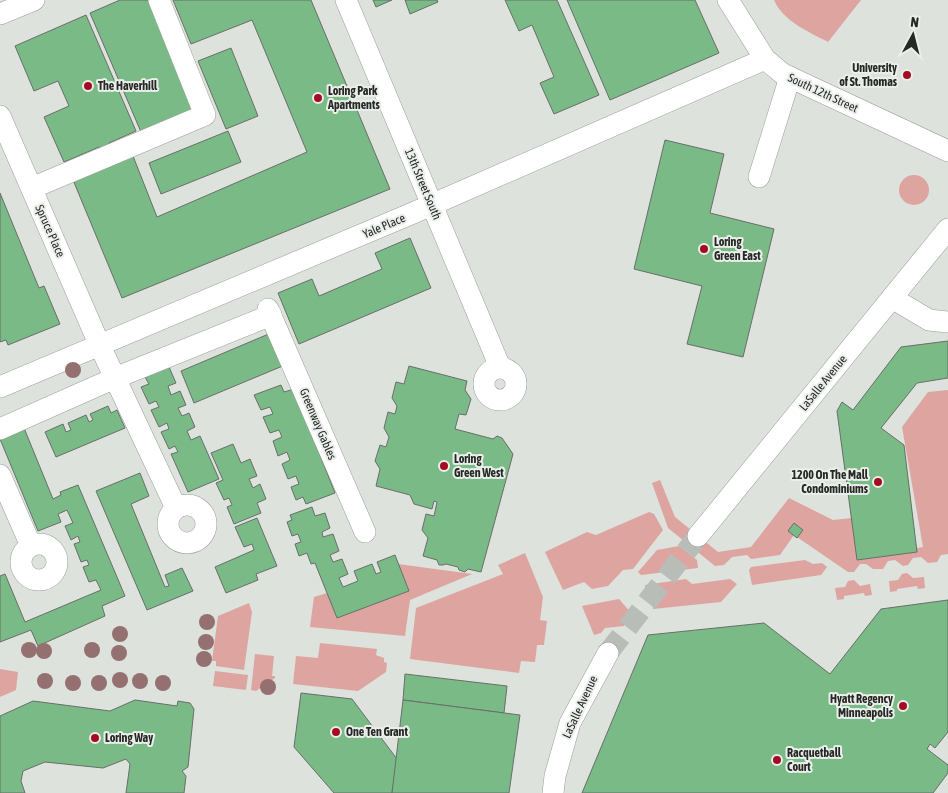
<svg xmlns="http://www.w3.org/2000/svg" width="948" height="793" viewBox="0 0 948 793" font-family="'Asap Condensed',sans-serif">
<style>
.green{fill:#dea4a0}
.building{fill:#7aba86;stroke:#696e6a}
.lines{fill:none;stroke-linecap:round;stroke-linejoin:round}
.minor-tunnel{stroke:#b8bdb8;stroke-width:21;stroke-dasharray:21 11;stroke-linecap:butt}
.minor-casing{stroke:#9a9f9a;stroke-width:22}
.minor{stroke:#fff;stroke-width:21}
.tree{fill:#947070}
.poi-dot{fill:#a50b22;stroke:#eaefea;stroke-width:2}
.labels{text-anchor:middle;stroke-width:4;stroke-linejoin:round;paint-order:stroke}
.poi-label{font-size:12px;font-weight:bold;fill:#262826;stroke:#eaefea;text-anchor:start}
.street-label{font-size:12px;fill:#262826;stroke:#eaefea}
</style>
<rect width="100%" height="100%" fill="#dde2dd"/>
<g class="green">
<path d="M774 0H861L828 42C809 32 783 21 774 0Z"/>
<circle cx="914" cy="190" r="15"/>
<path d="M948 390V554L941 555 937 562 928 563 921 557 913 558 908 565 903 566 895 560 888 561 883 569H873L866 564H860L854 572H848L794 535 780 555 751 559 747 555 732 557 724 565 715 566 668 528 652 483 660 480 675 517 718 552 751 547 789 498 833 520 852 518 857 560 917 552V548L923 547 902 427 928 392Z"/>
<path d="M649 512 654 514 663 530 633 569 623 570 608 586 592 589 584 582 563 590 545 552 587 532 596 535Z"/>
<path d="M679 546 697 560 698 568 641 575 638 572 657 550Z"/>
<path d="M525 553 543 597 540 620 547 621 544 645H537L535 662 521 661 519 673 410 659 416 608 503 574 498 565Z"/>
<path d="M805 560 813 564 822 563 827 567 821 575 752 585 749 570 751 567Z"/>
<path d="M398 564 472 574 410 600 405 636 310 627 314 597 327 593 337 618 408 591Z"/>
<path d="M907 573 913 578 924 577 925 588 918 589 917 586 897 589V591L890 592 889 581 898 580 902 574Z"/>
<path d="M686 579 692 584 730 579 737 584 721 602 653 609 652 598 646 593 645 585Z"/>
<path d="M854 580 860 586 870 584 872 595 865 596 864 593 844 596V599L837 600 835 588 845 587 848 581Z"/>
<path d="M619 599 632 614 624 626 605 628 601 633 594 635 582 606Z"/>
<path d="M249 603 252 612 244 670 216 666V661H212L218 616Z"/>
<path d="M320 643 377 649 376 655 384 658V662L387 663 386 672 358 691 293 684 296 656 318 658Z"/>
<path d="M255 654 274 656 272 676H275V678L256 691 251 690Z"/>
<path d="M0 669 18 672 16 690 0 697Z"/>
<path d="M215 671 248 675 246 690 213 686Z"/>
</g>
<g class="building">
<path d="M120 0H149L194 109 141 132 90 13Z"/>
<path d="M173 0H311L390 189 122 298 73 180 133 156 157 217 307 152 252 20 191 44Z"/>
<path d="M373 0H392L376 7Z"/>
<path d="M405 0H437L438 2 410 14Z"/>
<path d="M505 0H557L599 95 554 114 540 83 554 77 532 25 519 31Z"/>
<path d="M567 0H695L719 53 610 100Z"/>
<path d="M86 15 136 131 109 143 108 146 103 149 99 147 64 162 44 117 69 106 58 81 34 91 15 46Z"/>
<path d="M231 48 258 116 226 129 198 61Z"/>
<path d="M228 131 241 162 161 194 149 163Z"/>
<path d="M665 140 724 154 710 213 774 229 743 357 687 344 702 286 634 269Z"/>
<path d="M0 193 39 288 44 286 60 324 8 345 6 340 0 342Z"/>
<path d="M410 238 431 288 299 344 278 293 312 279 319 296 382 269 375 253Z"/>
<path d="M271 333 285 365 194 403 181 371Z"/>
<path d="M948 341V378L917 383 881 428 904 445 917 552 857 560 837 411 842 402 853 410 901 347Z"/>
<path d="M409 366 467 381 465 390 471 399 466 415 459 414 455 429 493 439 497 436 502 438 513 454 481 572 468 569 465 572 459 570 458 567 446 564 443 565H439L437 560 423 556 428 538 422 530 426 514 434 516 437 502 434 501 432 509 414 504 410 495 376 486 380 469 375 461 380 445 386 447 389 437 384 428 388 412 395 414 397 406 392 398 396 382 404 384Z"/>
<path d="M169 367 176 383 168 386 171 395 180 391 186 405 178 408 182 416 189 413 195 427 187 431 191 440 200 436 219 479 188 492 171 454 178 452 175 446 169 449 161 432 169 429 167 423 159 427 151 410 159 407 156 401 149 404 141 387 149 384 145 377Z"/>
<path d="M281 385 284 392 294 389 335 493 306 504 303 497 296 500 291 487 299 484 296 476 288 479 282 464 290 460 287 452 278 456 273 441 282 437 279 430 270 433 263 417 273 414 270 407 261 410 254 395Z"/>
<path d="M108 406 111 413 117 410 125 428 56 457 45 432 63 424 66 432 71 430 68 423 86 415 89 422 93 420 90 414Z"/>
<path d="M24 428 53 499 61 495 60 492 78 485 125 596 102 606 105 616 38 646 31 630 0 642V576L5 574 25 622 101 590 96 580 89 582 83 567 89 565 87 560 81 562 74 544 80 542 78 536 71 540 65 526 73 523 67 510 58 514 61 522 38 531 0 439Z"/>
<path d="M233 444 241 463 250 459 257 476 249 479 253 488 260 484 266 499 257 503 261 513 234 524 227 507 232 505 229 498 224 500 216 483 223 480 211 453Z"/>
<path d="M140 473 149 496 131 504 165 587 169 586 165 575 182 568 193 591 147 610 96 491Z"/>
<path d="M312 507 315 516 325 513 330 528 322 532 323 537 333 534 339 551 330 555 333 562 342 559 348 574 339 578 343 587 358 581 354 571 372 564 376 574 381 572 377 562 395 555 409 591 337 618 315 563 311 564 307 553 299 556 295 544 301 542 298 534 292 536 287 522 292 520 290 515Z"/>
<path d="M257 518 277 566 256 574 258 580 226 593 215 567 254 550 252 544 244 547 235 527Z"/>
<path d="M794 523 803 530 797 538 788 531Z"/>
<path d="M948 600V732L935 748 930 744 927 749 948 765V773L933 793H582L648 635 764 623 830 674 881 609Z"/>
<path d="M405 674 507 686 504 713 403 700Z"/>
<path d="M301 693 352 699 397 759 392 793H334L294 747Z"/>
<path d="M135 700 177 706 178 701 190 703 194 709 188 767 182 771 186 776 184 793H126L130 764 126 759 103 768 45 762 23 771 21 781 25 793H0V716L33 701 110 711Z"/>
<path d="M403 700 520 715 509 793H392Z"/>
</g>
<g class="lines">
<path class="minor-tunnel" d="M608 653 698 536"/>
<defs>
<g id="minor">
<path d="M346 0 500 367"/>
<path d="M728 0 765 59 783 74 948 151"/>
<path d="M0 14 34 0"/>
<path d="M0 116 100 346 176 508"/>
<path d="M759 177 790 77"/>
<path d="M32 188 205 115 159 0"/>
<path d="M892 298 929 320 948 322"/>
<path d="M268 309 365 532"/>
<circle cx="500" cy="384" r="16"/>
<path d="M0 387 413 213 765 59"/>
<path d="M0 429 115 378 271 315"/>
<path d="M0 475 31 546"/>
<circle cx="187" cy="524" r="19"/>
<path d="M698 536 948 229"/>
<circle cx="39" cy="562" r="18"/>
<path d="M553 793 555 776 570 723 608 653"/>
</g>
</defs>
<use href="#minor" class="minor-casing"/>
<use href="#minor" class="minor"/>
</g>
<g class="tree">
<circle cx="73" cy="370" r="8"/>
<circle cx="207" cy="622" r="8"/>
<circle cx="120" cy="634" r="8"/>
<circle cx="206" cy="642" r="8"/>
<circle cx="29" cy="650" r="8"/>
<circle cx="92" cy="650" r="8"/>
<circle cx="44" cy="651" r="8"/>
<circle cx="119" cy="653" r="8"/>
<circle cx="204" cy="659" r="8"/>
<circle cx="120" cy="680" r="8"/>
<circle cx="45" cy="681" r="8"/>
<circle cx="140" cy="681" r="8"/>
<circle cx="73" cy="683" r="8"/>
<circle cx="99" cy="683" r="8"/>
<circle cx="163" cy="683" r="8"/>
<circle cx="268" cy="687" r="8"/>
</g>
<g class="poi-dot">
<circle cx="907" cy="75" r="5"/>
<circle cx="88" cy="86" r="5"/>
<circle cx="318" cy="98" r="5"/>
<circle cx="704" cy="249" r="5"/>
<circle cx="444" cy="466" r="5"/>
<circle cx="878" cy="482" r="5"/>
<circle cx="903" cy="706" r="5"/>
<circle cx="336" cy="732" r="5"/>
<circle cx="95" cy="738" r="5"/>
<circle cx="777" cy="760" r="5"/>
</g>
<g class="labels">
<g class="poi-label">
<text x="897" y="72" text-anchor="end">University<tspan x="897" dy="14">of St. Thomas</tspan></text>
<text x="98" y="90">The Haverhill</text>
<text x="328" y="95">Loring Park<tspan x="328" dy="14">Apartments</tspan></text>
<text x="714" y="246">Loring<tspan x="714" dy="14">Green East</tspan></text>
<text x="454" y="463">Loring<tspan x="454" dy="14">Green West</tspan></text>
<text x="868" y="479" text-anchor="end">1200 On The Mall<tspan x="868" dy="14">Condominiums</tspan></text>
<text x="893" y="703" text-anchor="end">Hyatt Regency<tspan x="893" dy="14">Minneapolis</tspan></text>
<text x="346" y="736">One Ten Grant</text>
<text x="105" y="742">Loring Way</text>
<text x="787" y="757">Racquetball<tspan x="787" dy="14">Court</tspan></text>
</g>
<g class="street-label">
<text transform="translate(823 93) rotate(25)" y="4">South 12th Street</text>
<text transform="translate(423 184) rotate(67)" y="4">13th Street South</text>
<text transform="translate(384 226) rotate(-23)" y="4">Yale Place</text>
<text transform="translate(50 231) rotate(66)" y="4">Spruce Place</text>
<text transform="translate(823 383) rotate(-51)" y="4">LaSalle Avenue</text>
<text transform="translate(318 424) rotate(67)" y="4">Greenway Gables</text>
<text transform="translate(580 707) rotate(-65)" y="4">LaSalle Avenue</text>
</g>
</g>
<g transform="translate(913 35) rotate(7)" stroke="#eaefea" stroke-width="4" paint-order="stroke">
<path d="M0-4L9 19L0 12L-9 19Z" fill="#262826"/>
<text y="-8" font-size="14" font-weight="bold" text-anchor="middle" fill="#262826">N</text>
</g>
</svg>
